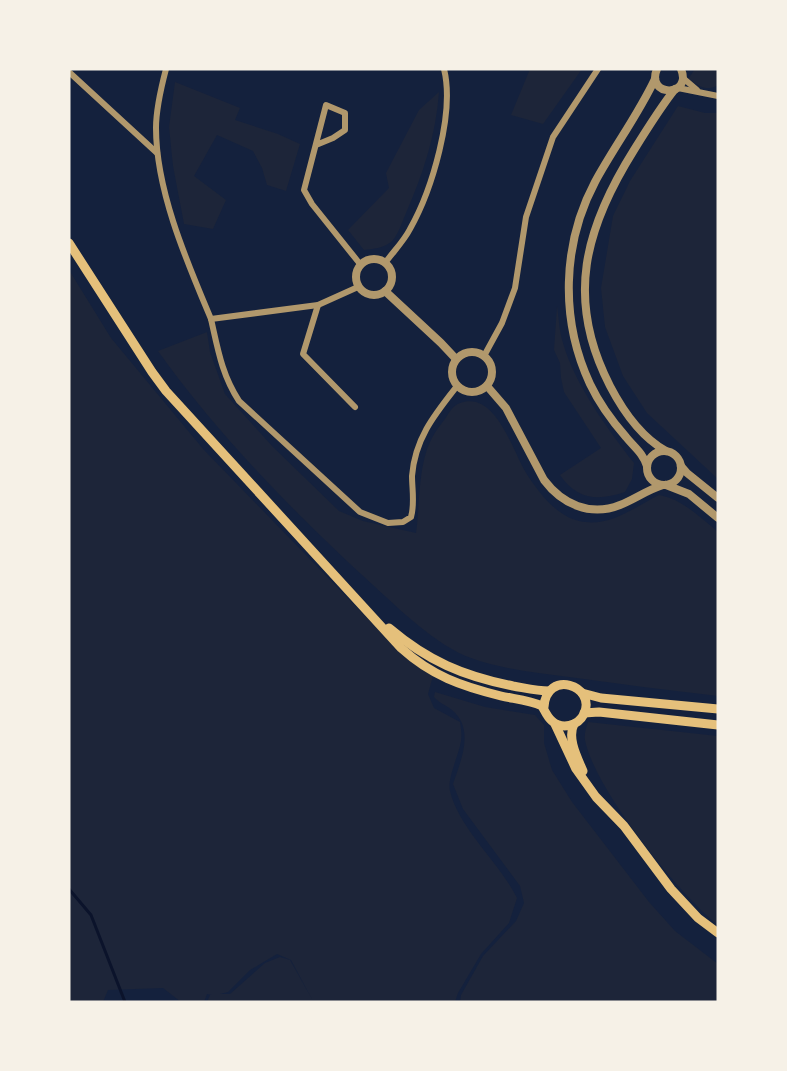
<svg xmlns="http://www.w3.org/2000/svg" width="787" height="1071" viewBox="0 0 787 1071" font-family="'Libre Baskerville',serif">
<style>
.green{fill:#1d2539;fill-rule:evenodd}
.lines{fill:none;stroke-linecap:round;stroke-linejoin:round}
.stream{stroke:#0b132b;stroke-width:3}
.minor{stroke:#b1986c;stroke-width:6}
.tertiary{stroke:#b1986c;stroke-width:8}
.primary{stroke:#e5c07b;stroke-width:9}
</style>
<rect width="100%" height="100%" fill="#14213d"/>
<g class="green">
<path d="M530 69H582L543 124 511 115Z"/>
<path d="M695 69H718V85C706 92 699 86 688 79Z"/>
<path d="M175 82 240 108 235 120 278 134 300 144 286 191 267 185 262 168 253 151 217 135 194 176 226 200 213 229 184 224 173 166 169 127Z"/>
<path d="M439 92C436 135 423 174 406 213 402 222 398 236 391 242 383 248 373 249 364 250L348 230 389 188 386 173 419 110Z"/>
<path d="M678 106 705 113H718V479L647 413 623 376 605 327 601 288 613 216 630 181Z"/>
<path d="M69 270 111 338 204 450 371 622 433 676 428 694 434 708 460 722C461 728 462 735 461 741 459 755 447 778 450 791 459 829 500 863 517 898L509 923 481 954 458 993 455 1002H207L210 995H212L207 994 204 1002H181L163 988 108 990 103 1002H69ZM277 954 291 960 313 1001 290 960 280 957 265 963 230 994H220L228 992 250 970Z"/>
<path d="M557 306C559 318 559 331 563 343 574 383 608 430 634 463L632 479 625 492C598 501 577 500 560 475L601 448 564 392 561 378 560 363 554 350Z"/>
<path d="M207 332 210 352 225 394 273 447 339 511 363 521 416 533C420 505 418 463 432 438 435 432 440 425 445 419 449 413 452 406 460 403 497 390 513 454 528 476 540 494 557 516 579 521 609 528 633 508 659 495 682 499 700 517 718 532V696C668 690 619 684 569 677 536 673 502 669 471 658 437 646 399 609 373 585 296 515 218 435 158 351Z"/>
<path d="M435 692 485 707 535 715 544 725V743L552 770 572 802 649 902 675 931 718 964V1002H460L461 995 483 956 516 921 524 903 520 886 463 809 453 784C461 760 475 729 452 710 446 705 439 703 434 697Z"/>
<path d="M588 722 718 736V925C679 895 594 788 585 740 584 734 586 728 588 722Z"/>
</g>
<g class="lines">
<path class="stream" d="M69 889 91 915 125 1002"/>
<g class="minor">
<path d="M166 69C161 88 156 109 156 128 156 191 187 262 211 319L318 305 358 287"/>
<path d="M69 72 157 153"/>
<path d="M683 78 697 90"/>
<path d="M678 88 718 96"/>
<path d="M316 145 333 138 345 130V113L326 105 304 190 312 204 360 264"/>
<path d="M385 263C393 252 404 241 410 229 432 190 455 113 444 69"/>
<path d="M318 305 303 354 355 407"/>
<path d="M211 319C218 350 222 375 239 401L360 512 388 523 403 522 411 517C415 504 412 489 412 476 415 438 435 414 457 386"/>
<path d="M484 356 502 323 515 288 526 217 553 137 598 69"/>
</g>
<g class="tertiary">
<path d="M657 69C645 97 693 98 681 69"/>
<circle cx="374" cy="277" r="18"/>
<path d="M385 291 441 343 456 359"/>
<circle cx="472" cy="372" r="20"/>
<path d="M487 386 506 408 544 480C562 504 590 517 620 505 635 499 647 490 663 485"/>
<circle cx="664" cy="468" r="17"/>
<path d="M666 451C641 437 623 411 610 386 565 299 585 228 634 150 647 129 660 108 675 89"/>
<path d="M647 466C643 453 634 447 626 437 612 421 599 403 590 384 560 320 562 244 595 182 614 147 638 115 655 79"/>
<path d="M681 466 687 473 718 498"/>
<path d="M666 485 689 494 718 518"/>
</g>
<g class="primary">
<path d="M69 243 152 372 166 391 401 648C432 676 461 686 501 696 514 699 529 700 542 706 545 711 547 717 552 721 562 730 578 726 584 714 597 685 546 669 544 707"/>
<path d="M389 628C428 661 463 676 513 686 525 688 537 691 549 691"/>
<path d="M582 693 601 698 718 709"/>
<path d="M584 713 599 712 718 725"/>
<path d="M555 724 576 769 596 797 624 826 671 889 698 918 718 933"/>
<path d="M574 724C567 738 577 757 583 771"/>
</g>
</g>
<rect width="787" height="1071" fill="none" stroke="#f6f1e7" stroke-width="141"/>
</svg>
